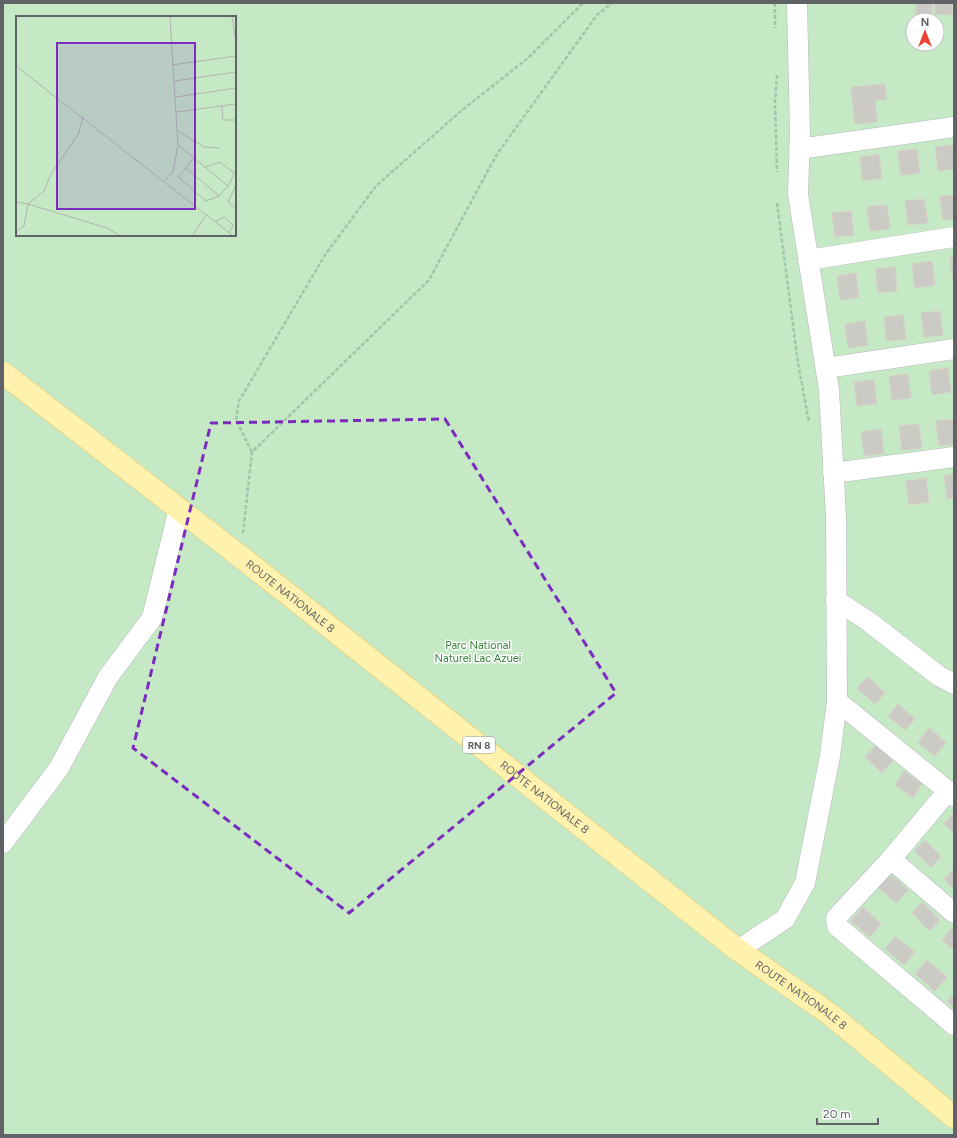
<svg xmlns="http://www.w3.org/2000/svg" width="957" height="1138" viewBox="0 0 957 1138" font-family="Figtree,sans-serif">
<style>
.green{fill:#c5e8c5;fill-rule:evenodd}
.building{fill:#cccac5;stroke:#d6d1c6}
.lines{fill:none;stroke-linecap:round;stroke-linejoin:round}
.minor-casing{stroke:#b5b8bc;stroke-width:21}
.major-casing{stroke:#f2c960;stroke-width:23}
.path{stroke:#9cc7a9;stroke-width:2.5;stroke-dasharray:4 2;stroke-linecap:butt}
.minor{stroke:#fff;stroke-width:20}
.major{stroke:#fff2af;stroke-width:22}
.marked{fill:none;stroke:#7b2cbf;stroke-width:3;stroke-dasharray:8 5;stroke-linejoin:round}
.labels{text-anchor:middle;stroke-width:3;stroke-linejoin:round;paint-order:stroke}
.shield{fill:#fff;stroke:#8f9295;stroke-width:1}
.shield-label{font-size:10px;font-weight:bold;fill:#5f6368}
.street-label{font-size:11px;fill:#5f6368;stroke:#fff}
.park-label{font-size:11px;fill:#348238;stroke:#fff}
.inset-road{fill:none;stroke:#b3b3b1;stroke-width:1}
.view{fill:#7b2cbf;fill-opacity:0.15;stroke:#7b2cbf;stroke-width:2}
.inset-edge{fill:none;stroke:#5f6368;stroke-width:2}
</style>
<rect width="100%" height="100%" fill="#f1efe8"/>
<path class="green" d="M3 3H954V1135H3ZM17 17H235V235H17ZM913 20H937V44H913Z"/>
<g class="building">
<rect x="916" y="3" width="16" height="12"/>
<path d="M935 3H952V15L935 14Z"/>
<path d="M885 84 887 99 875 100 877 122 855 124 851 87Z"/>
<path d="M954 145V169L938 171 935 147Z"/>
<path d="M917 149 920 173 901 175 898 151Z"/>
<path d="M879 154 882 178 863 181 860 157Z"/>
<path d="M954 195V219L943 220 940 196Z"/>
<path d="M924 199 928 223 908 225 905 201Z"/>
<path d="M887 205 890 229 870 231 867 207Z"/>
<path d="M851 211 854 235 835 237 832 213Z"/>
<path d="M954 257V281H953L950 258Z"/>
<path d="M932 261 935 285 915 288 912 264Z"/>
<path d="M895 267 897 291 878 293 875 269Z"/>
<path d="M856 273 859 297 840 300 837 276Z"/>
<path d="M940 311 943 335 924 337 921 313Z"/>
<path d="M903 315 906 339 887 341 884 317Z"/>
<path d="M865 321 868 345 848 348 845 324Z"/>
<path d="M948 368 951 392 932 395 929 371Z"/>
<path d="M908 374 911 398 892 400 889 376Z"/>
<path d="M874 380 877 404 857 406 854 382Z"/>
<path d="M954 419V444L939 446 936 421Z"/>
<path d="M919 424 922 448 902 450 899 426Z"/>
<path d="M881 429 884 453 864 456 861 432Z"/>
<path d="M954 474V498L947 499 944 476Z"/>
<path d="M926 478 929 502 909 505 906 481Z"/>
<path d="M868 677 885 693 875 704 857 688Z"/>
<path d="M898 704 915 719 905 730 888 716Z"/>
<path d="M929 728 946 742 935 756 918 743Z"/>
<path d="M876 745 893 760 882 773 865 757Z"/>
<path d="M904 771 922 784 913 798 895 785Z"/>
<path d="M954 812V833L944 824Z"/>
<path d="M925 840 941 856 931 867 914 851Z"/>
<path d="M954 868V889L944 879Z"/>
<path d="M890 874 908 890 896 903 878 887Z"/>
<path d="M922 902 940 920 929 931 912 913Z"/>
<path d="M863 907 881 924 870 937 851 921Z"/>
<path d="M953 927H954V950L942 940Z"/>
<path d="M895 936 915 952 904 965 885 949Z"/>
<path d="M927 960 947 977 935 991 915 974Z"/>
<path d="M954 994V1007L947 1001Z"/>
</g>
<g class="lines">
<defs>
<g id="minor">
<path d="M799 149 954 127"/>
<path d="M808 260 954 237"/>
<path d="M826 368 954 349"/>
<path d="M833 473 954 457"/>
<path d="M836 600 868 621 939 676 954 684"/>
<path d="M837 701 948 791"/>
<path d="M954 796 948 791 891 859 836 918 837 926 954 1025"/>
<path d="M3 843 59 768 108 677 152 618 179 509"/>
<path d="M891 859 954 913"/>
<path d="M738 950 785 919 805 883 830 756 837 701 836 517 829 390 798 194 800 133 797 3"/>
</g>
<g id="major">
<path id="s1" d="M3 373 241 557 738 950 831 1015 954 1117"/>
</g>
</defs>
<use href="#minor" class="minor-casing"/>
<use href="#major" class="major-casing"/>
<g class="path">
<path d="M775 3V28"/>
<path d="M777 75 775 101 777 172"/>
<path d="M777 203 798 363 809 422"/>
<path d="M252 452 236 420 239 401 325 255 376 186 461 111 528 58 583 3"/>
<path d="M243 533 252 452 429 280 497 154 597 15 612 3"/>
</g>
<use href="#minor" class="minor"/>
<use href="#major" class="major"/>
</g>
<path class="marked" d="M445 419 616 693 349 913 133 748 211 423Z"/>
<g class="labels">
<rect class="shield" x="463" y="737" width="32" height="16" rx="3"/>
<g class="shield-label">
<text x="479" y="749">RN 8</text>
</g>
<g class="street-label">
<text dy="4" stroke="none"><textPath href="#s1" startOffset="364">ROUTE NATIONALE 8</textPath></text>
<text dy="4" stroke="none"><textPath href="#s1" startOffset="688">ROUTE NATIONALE 8</textPath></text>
<text dy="4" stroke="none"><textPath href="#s1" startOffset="1012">ROUTE NATIONALE 8</textPath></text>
</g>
<g class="park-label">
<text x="478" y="649">Parc National<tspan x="478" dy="13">Naturel Lac Azueï</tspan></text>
</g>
</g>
<g transform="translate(16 16)">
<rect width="220" height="220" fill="#f1efe8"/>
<path d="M0 1H220V219H0Z" fill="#c5e8c5"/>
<path class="inset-road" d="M216 1 220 26M156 49 220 40M0 50 216 219M158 65 220 56M160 81 220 72M206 90 207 104H220M161 96 220 88M162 115 188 131 203 132M162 129 178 142M189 151 204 146 218 157M170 152 203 180M148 165 157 156 162 129 154 1M220 169 212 186 220 193M212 170 178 142 162 161 190 185 203 180 212 170 220 154M0 186 12 188 28 175 35 158 63 117 67 101M199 206 208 201 217 209 213 217M0 216 8 210 12 188 91 212 103 219M177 219 190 199"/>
<path class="view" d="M41 27H179V193H41Z"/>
<rect width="220" height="220" class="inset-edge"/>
</g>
<rect width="957" height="1138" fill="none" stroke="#5f6368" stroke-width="8"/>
<g transform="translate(925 32)"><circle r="19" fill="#ffffff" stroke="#bfc1c3"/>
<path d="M0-3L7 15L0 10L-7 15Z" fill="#ea4335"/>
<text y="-6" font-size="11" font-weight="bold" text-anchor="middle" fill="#5f6368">N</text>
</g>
<path d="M817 1118v6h61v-6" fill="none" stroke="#5f6368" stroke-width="2"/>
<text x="823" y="1118" font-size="12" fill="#5f6368" stroke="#ffffff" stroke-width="3" paint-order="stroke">20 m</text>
</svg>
